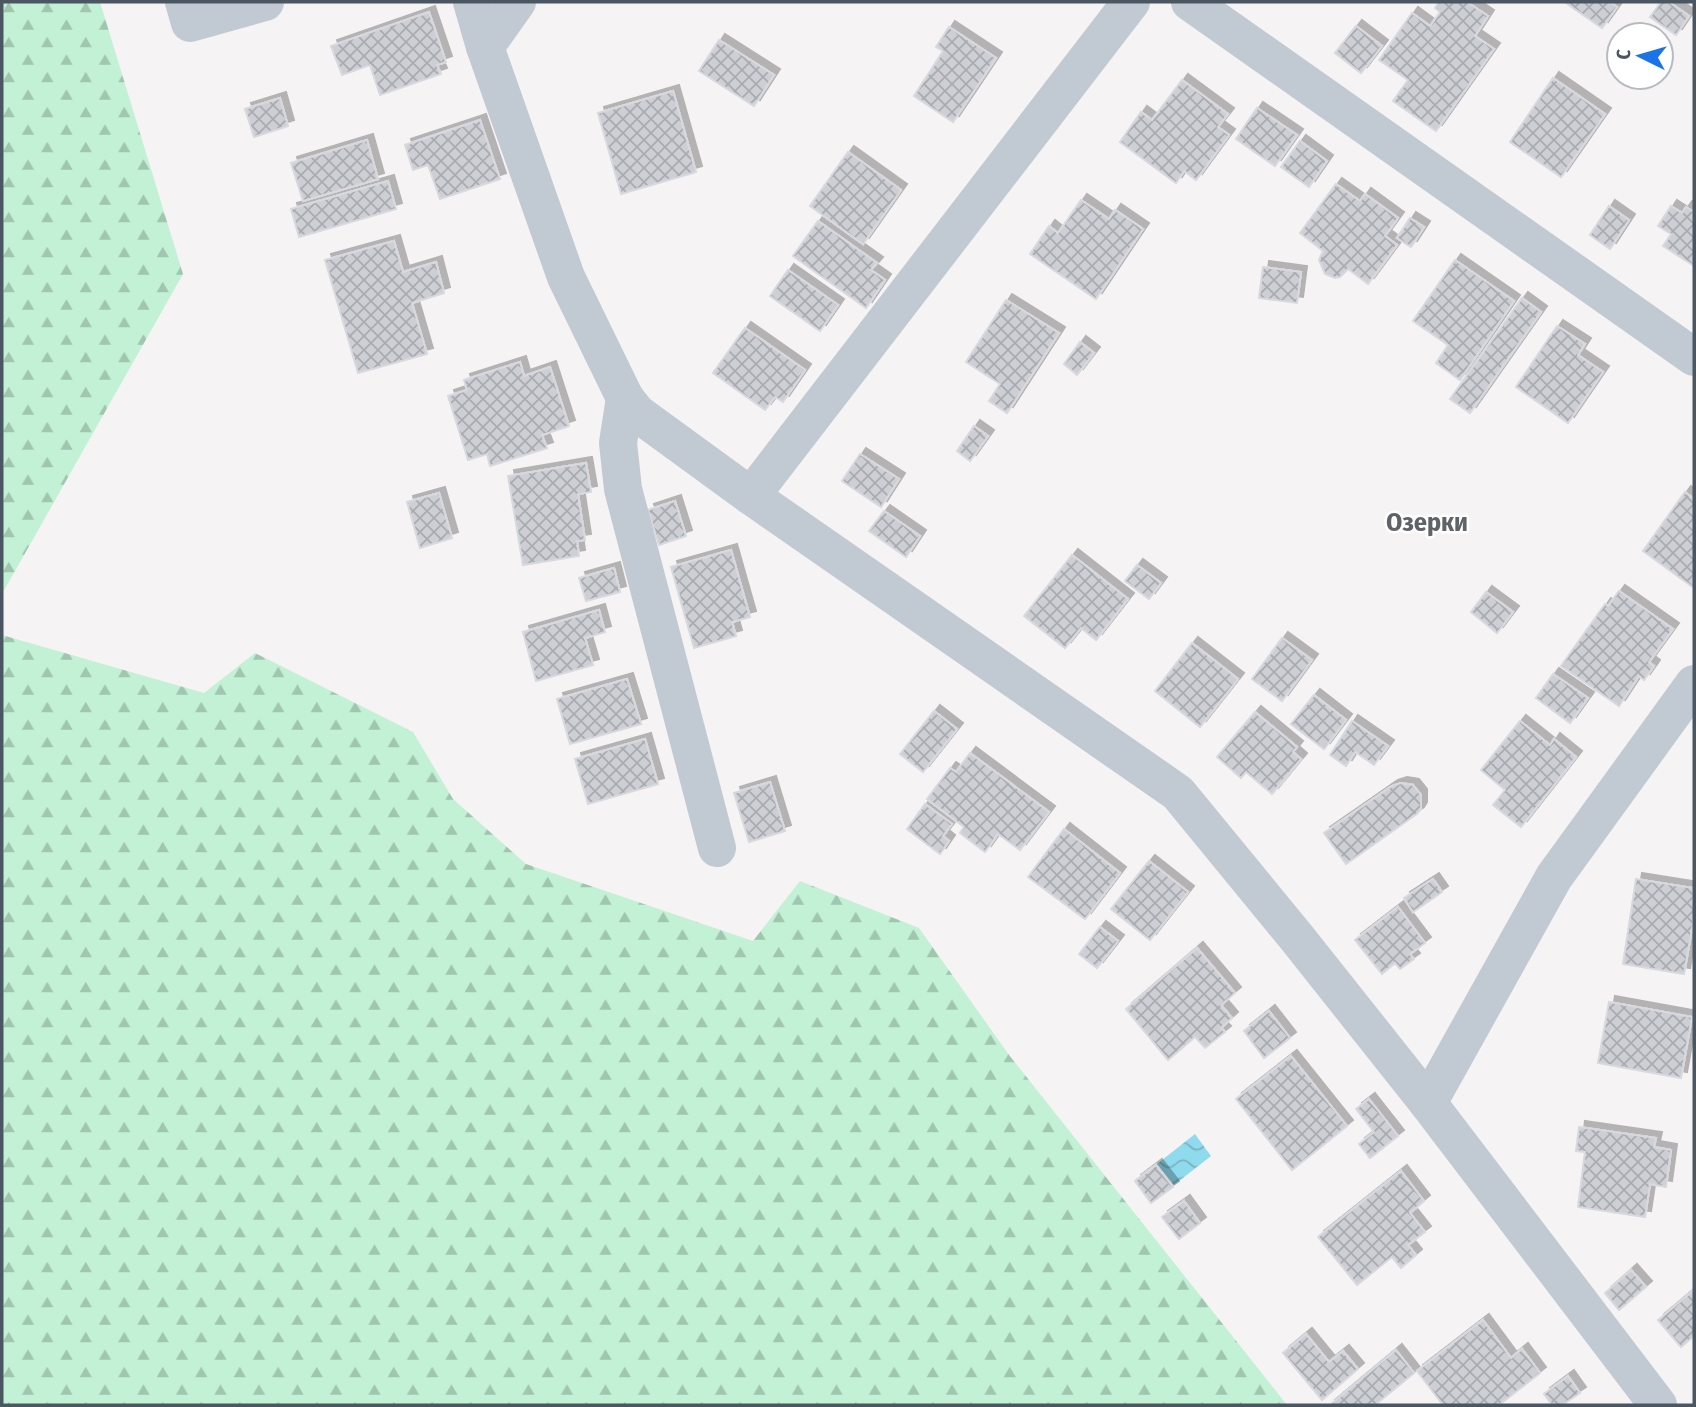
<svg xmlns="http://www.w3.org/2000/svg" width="1696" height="1407" viewBox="0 0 1696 1407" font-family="'Fira Sans Condensed',sans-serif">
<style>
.forest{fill:url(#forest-firs)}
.water{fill:url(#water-waves)}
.building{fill:url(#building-cross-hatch);stroke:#d7d9de;stroke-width:2;filter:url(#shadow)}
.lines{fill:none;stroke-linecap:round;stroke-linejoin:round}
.minor{stroke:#c1cad2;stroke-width:38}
.labels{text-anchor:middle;stroke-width:5;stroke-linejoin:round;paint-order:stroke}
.district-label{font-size:26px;font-weight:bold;fill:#5f6368;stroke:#fff}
</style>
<defs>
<pattern id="forest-firs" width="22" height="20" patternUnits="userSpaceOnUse" patternTransform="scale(1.75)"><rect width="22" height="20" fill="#c3f1d5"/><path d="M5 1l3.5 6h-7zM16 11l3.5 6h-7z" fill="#a0c6b0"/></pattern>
<pattern id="water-waves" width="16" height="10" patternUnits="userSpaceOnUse" patternTransform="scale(1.75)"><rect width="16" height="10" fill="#90daee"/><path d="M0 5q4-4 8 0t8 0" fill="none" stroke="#78b4c4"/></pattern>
<pattern id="building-cross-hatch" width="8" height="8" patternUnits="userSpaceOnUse" patternTransform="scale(1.75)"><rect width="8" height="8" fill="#cdcfd5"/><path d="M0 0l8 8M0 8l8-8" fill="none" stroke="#a8abb0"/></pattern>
<filter id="shadow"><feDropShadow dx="6" dy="-6" stdDeviation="0" flood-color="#0004"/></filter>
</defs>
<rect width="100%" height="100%" fill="#f5f3f3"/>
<g class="forest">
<path d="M2 2H100L183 274 2 594Z"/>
<path d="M2 635 204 693 255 653 413 732 453 799 526 864 753 941 800 881 919 928 1009 1055 1287 1405H2Z"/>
</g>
<path class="water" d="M1195 1134 1211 1156 1174 1185 1157 1164Z"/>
<g class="building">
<path d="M1439 2H1467L1488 16 1475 36 1494 49 1436 131 1393 101 1408 80 1379 60 1412 13 1430 26 1440 12 1435 8Z"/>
<path d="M1567 2H1610L1617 7 1602 28 1566 3Z"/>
<path d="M1661 2H1669L1689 16 1676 35 1650 17Z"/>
<path d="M429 12 446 62 437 65 441 74 380 95 370 65 342 75 331 46Z"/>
<path d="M1356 26 1382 46 1361 73 1335 53Z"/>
<path d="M949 27 996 58 953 122 914 96 943 51 936 47Z"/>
<path d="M719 40 774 75 754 106 699 71Z"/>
<path d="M1553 78 1605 114 1561 177 1510 142Z"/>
<path d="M1182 80 1228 114 1218 127 1229 135 1196 180 1184 171 1176 183 1120 142 1141 112 1152 120Z"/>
<path d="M673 91 696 172 621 194 598 113Z"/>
<path d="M280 98 288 126 254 137 245 109Z"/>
<path d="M1257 108 1297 135 1275 166 1236 139Z"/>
<path d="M480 120 500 179 440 199 428 165 413 170 405 145Z"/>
<path d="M367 140 378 179 303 201 291 163Z"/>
<path d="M1300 141 1327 161 1309 187 1281 167Z"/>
<path d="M848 152 901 190 863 244 810 206Z"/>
<path d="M388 181 396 209 299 237 291 209Z"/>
<path d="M1336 184 1360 201 1365 194 1398 218 1385 236 1397 245 1368 284 1348 269 1340 277 1335 278 1325 274 1319 260 1323 251 1300 233Z"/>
<path d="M1081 200 1109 219 1115 210 1143 229 1096 299 1030 254 1049 226 1058 233Z"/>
<path d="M1609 206 1629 220 1610 249 1590 235Z"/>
<path d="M1671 206 1682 213 1686 207 1694 212V266L1663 246 1671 234 1658 226Z"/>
<path d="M1410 218 1424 227 1411 247 1397 238Z"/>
<path d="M818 221 877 263 871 270 885 280 866 308 793 256Z"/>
<path d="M394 241 403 272 436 262 444 293 412 303 427 354 358 373 325 260Z"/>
<path d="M1455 260 1514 301 1460 380 1436 363 1448 345 1413 321Z"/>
<path d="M1263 267 1301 272 1297 303 1259 298Z"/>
<path d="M788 270 838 305 820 331 770 296Z"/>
<path d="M1522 298 1541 312 1470 413 1450 399Z"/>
<path d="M1006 300 1059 333 1007 413 989 401 1000 384 966 362Z"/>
<path d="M1557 326 1585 344 1578 355 1603 372 1568 423 1516 387Z"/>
<path d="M745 328 805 370 783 402 775 397 765 410 713 373Z"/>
<path d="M1080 342 1094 353 1077 375 1064 364Z"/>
<path d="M520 362 524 376 550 367 569 426 542 435 547 448 490 466 487 454 468 460 448 396 467 390 464 380Z"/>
<path d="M974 426 988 436 970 461 957 451Z"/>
<path d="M860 454 899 479 881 507 842 481Z"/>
<path d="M586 463 591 492 578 494 585 540 577 541 579 556 523 565 508 476Z"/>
<path d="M1685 492 1694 499V588L1643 551Z"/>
<path d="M439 493 452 538 420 548 407 502Z"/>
<path d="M675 501 686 536 659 545 648 510Z"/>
<path d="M884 511 920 536 906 557 869 531Z"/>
<path d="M731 550 750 617 732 622 736 636 694 648 671 567Z"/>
<path d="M1072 555 1128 599 1096 640 1081 628 1065 648 1024 616Z"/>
<path d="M1137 565 1161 583 1149 599 1125 581Z"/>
<path d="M614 568 620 592 586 601 579 578Z"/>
<path d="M1619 591 1673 629 1649 662 1654 666 1644 680 1639 676 1619 706 1561 666 1605 604 1608 606Z"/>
<path d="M1486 592 1513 612 1497 633 1471 612Z"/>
<path d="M599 610 605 632 585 638 593 665 536 681 523 632Z"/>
<path d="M1282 638 1312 660 1282 701 1252 679Z"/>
<path d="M1192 643 1238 679 1200 727 1155 691Z"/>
<path d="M1553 674 1588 698 1570 723 1536 698Z"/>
<path d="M627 679 641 724 570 744 557 699Z"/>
<path d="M1314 695 1346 720 1324 749 1291 724Z"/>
<path d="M934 711 957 729 923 772 900 754Z"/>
<path d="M1255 712 1297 747 1293 752 1301 759 1272 794 1246 772 1241 778 1217 757Z"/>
<path d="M1352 721 1388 746 1374 765 1355 752 1346 766 1330 755Z"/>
<path d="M1520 721 1550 745 1554 739 1576 757 1521 827 1493 805 1505 790 1481 770Z"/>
<path d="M645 739 658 784 588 804 575 759Z"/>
<path d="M970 753 1049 812 1020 850 998 834 985 852 960 833 964 827 927 799 950 768 956 772Z"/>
<path d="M770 782 785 831 749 842 734 793Z"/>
<path d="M1401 783 1413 785 1421 795V808L1418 813 1346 864 1324 833 1392 786Z"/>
<path d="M925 804 952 824 943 836 949 841 940 854 907 829Z"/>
<path d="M1064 829 1120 873 1085 919 1028 877Z"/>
<path d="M1149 861 1188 892 1150 940 1111 909Z"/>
<path d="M1433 879 1442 892 1413 912 1404 898Z"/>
<path d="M1636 879 1693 888 1694 917 1684 974 1623 964Z"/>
<path d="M1398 907 1425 943 1410 954 1414 959 1400 969 1395 963 1382 974 1355 940Z"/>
<path d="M1100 927 1118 941 1097 968 1079 954Z"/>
<path d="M1197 948 1235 993 1221 1005 1232 1018 1221 1028 1225 1032 1205 1048 1195 1037 1168 1060 1126 1009Z"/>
<path d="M1609 1002 1692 1017 1681 1078 1598 1063Z"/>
<path d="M1269 1011 1290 1038 1264 1058 1244 1031Z"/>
<path d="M1291 1056 1347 1126 1292 1170 1236 1099Z"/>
<path d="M1369 1099 1398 1136 1370 1158 1359 1144 1374 1132 1356 1109Z"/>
<path d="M1579 1127 1656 1138 1654 1147 1671 1150 1666 1187 1650 1184 1645 1217 1578 1207 1585 1152 1576 1151Z"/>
<path d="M1156 1165 1173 1187 1151 1203 1135 1181Z"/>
<path d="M1401 1171 1424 1201 1410 1213 1425 1232 1408 1245 1416 1255 1401 1268 1392 1257 1357 1285 1318 1237Z"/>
<path d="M1184 1201 1200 1223 1179 1239 1162 1217Z"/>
<path d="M1631 1270 1646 1287 1619 1310 1605 1293Z"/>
<path d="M1694 1290V1336L1681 1347 1658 1320Z"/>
<path d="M1483 1320 1511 1358 1522 1349 1540 1373 1499 1405H1443L1417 1371Z"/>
<path d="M1306 1334 1329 1362 1343 1351 1358 1369 1322 1400 1283 1353Z"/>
<path d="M1396 1350 1414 1373 1375 1405H1330Z"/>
<path d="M1568 1376 1580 1393 1562 1405H1552L1544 1394Z"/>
</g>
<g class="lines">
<g class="minor">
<path d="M184 2 190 23 265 2"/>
<path d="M472 2 485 47 566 277 625 398 637 413 751 496 1178 793 1297 938 1428 1103 1658 1405"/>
<path d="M1190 2 1694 357"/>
<path d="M485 47 517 2"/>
<path d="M625 398 618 443 623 489 717 848"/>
<path d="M751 496 1131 2"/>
<path d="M1428 1103 1554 877 1694 684"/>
</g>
</g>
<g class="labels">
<g class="district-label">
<text x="1427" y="531">Озерки</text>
</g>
</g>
<rect width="1696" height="1407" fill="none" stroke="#4a5661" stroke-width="7"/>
<g transform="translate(1640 56) rotate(275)"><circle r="33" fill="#ffffff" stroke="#b7bbc0" stroke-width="2"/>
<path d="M0-5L12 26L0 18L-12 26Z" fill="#1a73e8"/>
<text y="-10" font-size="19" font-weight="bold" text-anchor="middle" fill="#4a5661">С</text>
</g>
</svg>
